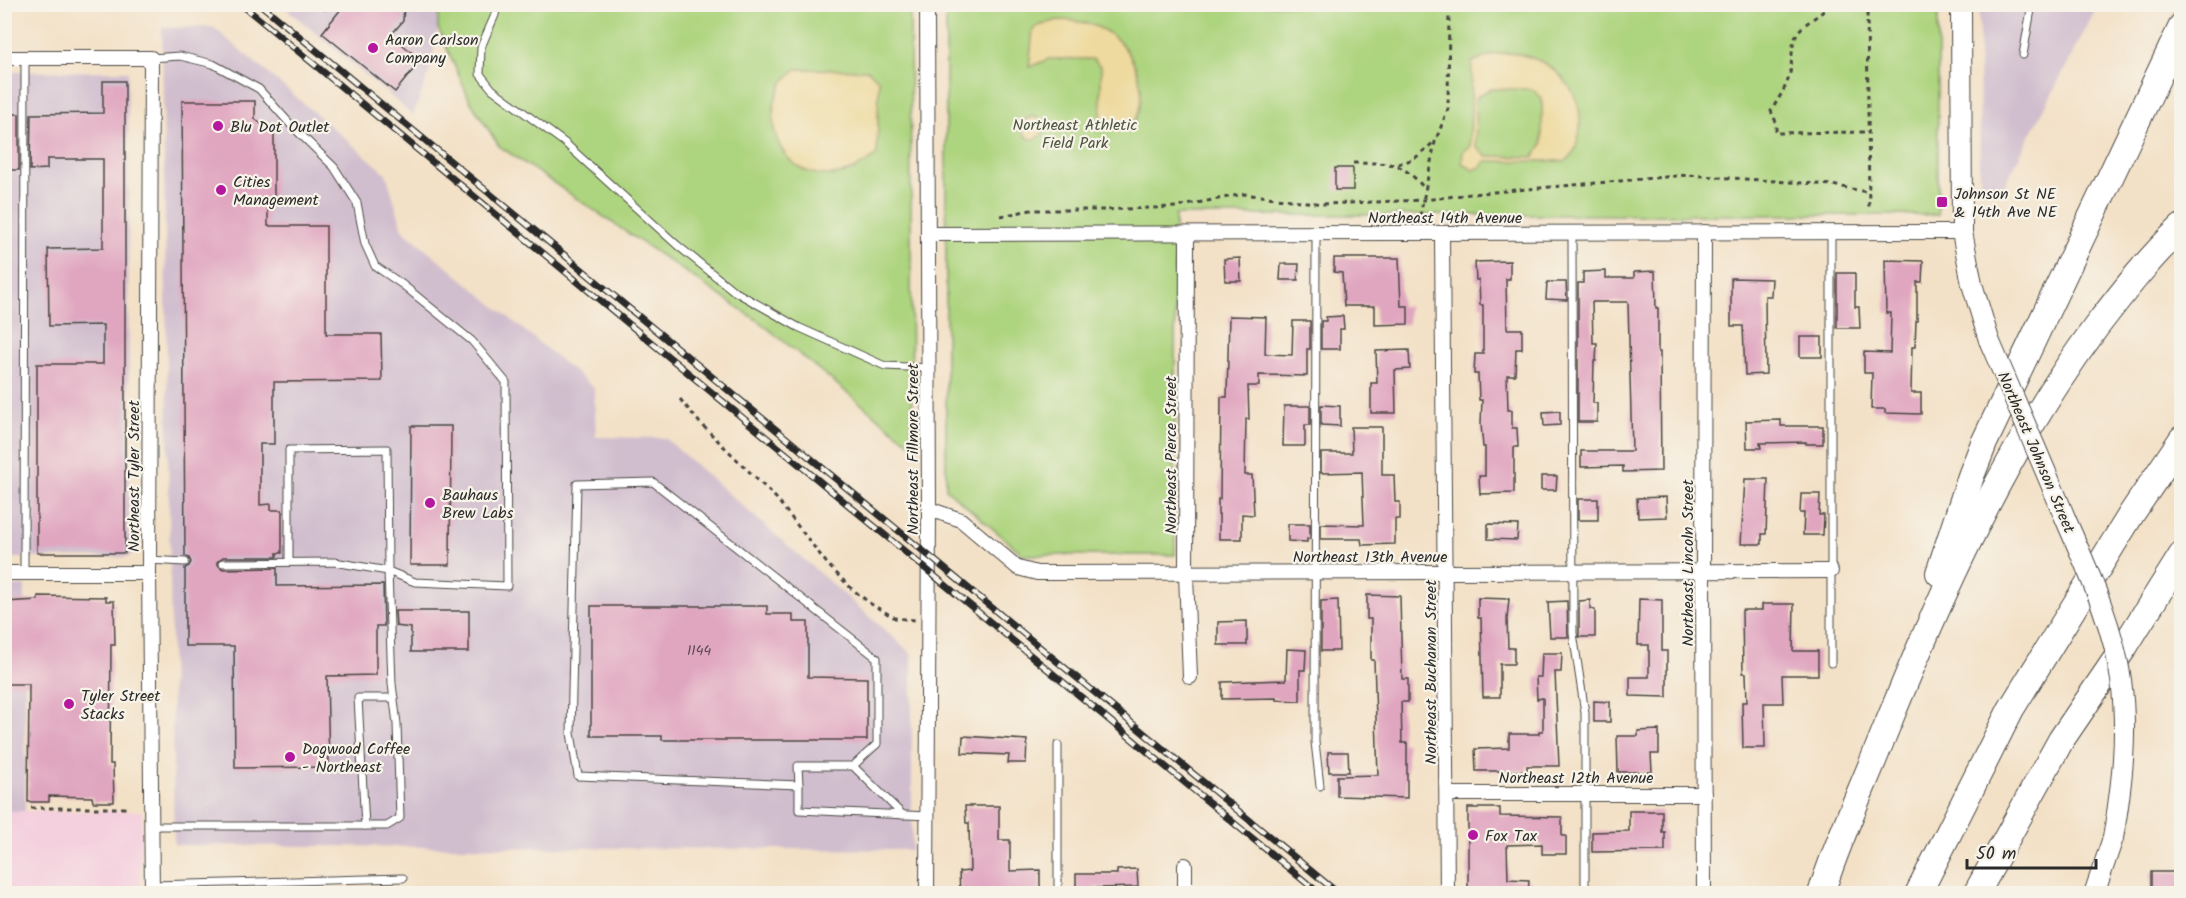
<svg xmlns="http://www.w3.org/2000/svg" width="2186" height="898" viewBox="0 0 2186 898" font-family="Kalam,sans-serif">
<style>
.built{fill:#f4cfde}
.industrial{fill:#d0bdce}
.green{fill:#add47e;stroke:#6c8054;stroke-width:1.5}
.sand{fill:#eeda9e;stroke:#8c8264;stroke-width:1.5;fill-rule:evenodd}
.building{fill:#e0a6c0}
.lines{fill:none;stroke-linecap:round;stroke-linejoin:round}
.lane-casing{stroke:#494642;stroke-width:9}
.street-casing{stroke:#494642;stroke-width:16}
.secondary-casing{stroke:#494642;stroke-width:22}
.highway-casing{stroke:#494642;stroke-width:28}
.path{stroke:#494642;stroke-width:3;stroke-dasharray:4.5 4.5;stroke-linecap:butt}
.lane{stroke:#fff;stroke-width:7}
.street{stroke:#fff;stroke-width:14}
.secondary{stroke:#fff;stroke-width:20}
.highway{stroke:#fff;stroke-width:26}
.rail-casing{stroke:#2b2b2b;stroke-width:7}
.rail{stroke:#f7f3e8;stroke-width:4.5;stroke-dasharray:14;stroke-linecap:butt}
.secondary-bridge-casing{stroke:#494642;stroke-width:22;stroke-linecap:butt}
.secondary-bridge{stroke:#fff;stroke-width:20}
.poi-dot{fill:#b5179e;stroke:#f7f3e8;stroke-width:2}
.labels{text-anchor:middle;stroke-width:4.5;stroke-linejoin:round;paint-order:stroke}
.number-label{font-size:14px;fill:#584a50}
.poi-label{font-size:16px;fill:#2b2b2b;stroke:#f7f3e8;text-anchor:start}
.park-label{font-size:16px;fill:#4c5540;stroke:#f7f3e8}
.street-label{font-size:16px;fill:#2b2b2b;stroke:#f7f3e8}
</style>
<rect width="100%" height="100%" fill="#f7f3e8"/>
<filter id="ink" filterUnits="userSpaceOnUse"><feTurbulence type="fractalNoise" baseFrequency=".0167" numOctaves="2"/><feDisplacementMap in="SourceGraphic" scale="12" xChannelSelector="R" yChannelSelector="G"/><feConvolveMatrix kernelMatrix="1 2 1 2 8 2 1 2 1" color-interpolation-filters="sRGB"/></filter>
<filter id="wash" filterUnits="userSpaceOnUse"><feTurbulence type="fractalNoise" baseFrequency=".008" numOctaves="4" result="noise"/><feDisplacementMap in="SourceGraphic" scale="24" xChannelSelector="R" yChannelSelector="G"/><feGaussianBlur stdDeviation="1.35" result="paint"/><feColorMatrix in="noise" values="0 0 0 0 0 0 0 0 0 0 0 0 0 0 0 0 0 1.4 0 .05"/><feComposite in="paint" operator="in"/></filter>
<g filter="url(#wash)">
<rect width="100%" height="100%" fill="#f3e1c7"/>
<path class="built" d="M5 811H142L140 893H5Z"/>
<g class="industrial">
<path d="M282 5H439L438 28 431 67 413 115Z"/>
<path d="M1979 5H2098L2002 190 1980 191Z"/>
<path d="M213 27 386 173 403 230 594 388 596 437 665 438 912 654V850L174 845 162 28Z"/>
<path d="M128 71 129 536 135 538 136 551 128 557 5 558 4 72Z"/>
<path d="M4 586H25V811H5Z"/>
</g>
<g class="green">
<path d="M439 5H910L912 445 761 323 499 146 470 101 438 28Z"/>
<path d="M946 5H1938V215H1175V555H1024L946 489Z"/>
</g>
<g class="sand">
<path d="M1058 20C1076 20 1092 23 1107 32 1137 50 1155 102 1128 129L1095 130 1096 121 1101 116V67L1093 59H1049L1029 67 1033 30 1038 26Z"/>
<path d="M1508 53C1554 55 1592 96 1577 143 1575 151 1572 158 1565 161H1485L1481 167 1473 170 1462 163 1463 151 1470 147 1472 62 1494 54ZM1490 89H1532L1542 98V145L1534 157 1486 156 1476 147 1475 98Z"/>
<path d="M796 69 868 70 879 81 877 155C862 166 846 176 826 175 780 174 761 122 781 86 784 79 791 74 796 69Z"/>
<circle cx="1033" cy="128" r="11"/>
</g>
<g id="blocks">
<g class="building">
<path d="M345 4H404L403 21 391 35 421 60 395 92 322 33Z"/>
<path d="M103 81H125V553H37V364H103V325L49 326 48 249 103 248V159H47V169L30 170 31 114 103 113Z"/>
<path d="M182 101H255V119L274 133V198H268V226H326V334H381L382 381 274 382V444H260V505L271 504V510H282V553H277V557H223L217 562 219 566 223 569 277 568V586L383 585 384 626H376V675L327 676 329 767 235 768 234 646H185V568L189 566 191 562 189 558 185 556Z"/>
<rect x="4" y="114" width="15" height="56"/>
<rect x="1335" y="168" width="18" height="22"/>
<path d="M1240 258 1241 281H1225L1224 259Z"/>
<path d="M1334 258H1399L1401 306H1408V324L1375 325V306H1344L1342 273 1334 272Z"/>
<path d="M1885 260 1923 261 1922 282H1917V321H1916L1915 347H1912L1911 393H1921V414L1885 413V409H1871L1872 373H1864V352L1890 353 1891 313H1886Z"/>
<path d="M1510 261V279H1506L1507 329H1522V349H1516L1515 375H1507L1508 410H1512V428H1517L1518 447H1514V493L1480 494 1479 476H1485V447H1483L1481 424 1482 400H1479L1478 374H1474L1475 354H1483V305H1480L1479 280H1476L1475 262Z"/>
<path d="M1281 264H1299L1298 280H1280Z"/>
<path d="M1606 271V278H1634V272L1655 271 1656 308H1658V352H1660L1661 471 1623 472V466L1581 467V451H1632L1628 302H1592L1593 343H1597L1596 361H1594L1593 403H1597V422H1578V283H1583V272Z"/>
<path d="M1837 273H1855V307H1859L1860 328H1837Z"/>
<path d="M1731 278 1772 279 1771 296H1765L1766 374 1745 375 1743 326H1731Z"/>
<path d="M1547 282H1566L1567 300 1546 299Z"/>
<path d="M1229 316 1266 317 1265 354 1292 355 1293 321H1310V349H1307V376L1259 375V386H1248L1249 419H1246L1245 475H1252L1254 515 1242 514V539H1219V514H1218V499H1220L1221 397H1227Z"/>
<path d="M1343 316 1344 329H1340V349H1321V321H1326V317Z"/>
<rect x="1800" y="337" width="22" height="20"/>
<path d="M1409 350 1410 369 1395 370 1396 413H1371V383H1377L1376 351Z"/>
<path d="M1321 405 1340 406V426L1321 425Z"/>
<path d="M1284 406H1310V425H1305V446H1283Z"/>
<path d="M1560 411V425L1544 426 1543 412Z"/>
<path d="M1781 420V426H1823V444H1806V442L1760 443 1761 448H1747L1746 421Z"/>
<path d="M411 426H451L450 565H410Z"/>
<path d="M1351 427H1382V475H1394L1395 502H1400V519H1395V544L1362 545 1361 539H1321V524L1364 525 1362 472 1321 473V453H1352Z"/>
<path d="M1541 476H1557L1556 490H1541Z"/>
<path d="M1745 479H1768L1766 534H1762V544H1741Z"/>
<path d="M1801 494H1820L1819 515H1824L1823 535H1803L1804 513H1800Z"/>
<path d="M1666 497 1667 517 1638 518 1637 498Z"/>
<rect x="1578" y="499" width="20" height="21"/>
<path d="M1288 524H1310V539H1307V542L1288 541Z"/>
<path d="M1488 524 1518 525 1517 540 1488 539Z"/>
<path d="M1367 595 1400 596 1402 679H1408V702H1401L1402 743H1407V798L1337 796V776L1378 775 1374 660H1371V619H1367Z"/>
<path d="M38 596 106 597V601H114L115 645H111L110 764H113L114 802H93L92 797 49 796V802H28L29 684H4V602L38 600Z"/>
<path d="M1478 598 1509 599 1507 619 1508 648H1514V664H1500V697H1483L1481 618H1478Z"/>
<path d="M1639 599 1662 600V651H1667V697L1630 696V677H1649V645H1638Z"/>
<path d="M1338 600 1339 651H1321V601Z"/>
<path d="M1590 600V609L1595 610V637H1579V601Z"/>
<path d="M1567 601 1568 637H1550L1548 602Z"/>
<path d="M1762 604H1794L1793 651H1818V675H1782L1783 703H1764L1765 748H1743L1742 702H1747L1746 673H1743L1742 610H1762Z"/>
<path d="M591 606H767V614H793V622H808V677L867 678V740H662V736H591Z"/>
<path d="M395 611H469V652H411V628L396 626Z"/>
<path d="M1247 621V645H1218V622Z"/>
<path d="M1287 649 1306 650 1305 670H1300V701L1276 700V698L1222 699V682L1286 680Z"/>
<path d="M1542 653H1562L1561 672H1555L1559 766H1527V771H1476L1475 749 1509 748V734H1539V731H1543V698L1537 699 1536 677H1541Z"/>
<path d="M1594 701 1610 702V722H1594Z"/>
<path d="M1659 730V754H1651L1652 772H1618L1617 736H1638V731Z"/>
<path d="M963 736 1027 740 1026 763H1008L1009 755 962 753Z"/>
<path d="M1328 752H1348L1349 772H1329Z"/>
<path d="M965 806H999V840H1010V871L1040 870V891L960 894 959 872 970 871 969 823H966Z"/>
<path d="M1468 808H1500V816L1562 817V836H1566V854H1542V844L1507 845 1508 879 1529 880 1528 894H1468Z"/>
<path d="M1629 811H1662V832H1665V851L1592 852V832L1629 831Z"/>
<path d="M1137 869 1138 887 1095 888V894H1076V874H1117V870Z"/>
<rect x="2151" y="872" width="30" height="22"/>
</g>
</g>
</g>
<g filter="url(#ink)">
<use href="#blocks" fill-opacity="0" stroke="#494642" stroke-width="1.5"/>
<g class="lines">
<defs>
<g id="lane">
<path d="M322 4 325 6"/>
<path d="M497 4 495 15 481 47 480 74 492 89 565 143 677 245 734 291 798 327 885 366 929 368"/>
<path d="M2023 55 2032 4"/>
<path d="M151 58 180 56 213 64 259 89 291 125 334 167 357 203 365 244 375 266 403 285 472 341 506 382 507 586 415 582 388 571 392 684 397 724 400 818 387 826H151"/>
<path d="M1572 232 1573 633 1585 713V894"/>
<path d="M1831 232V663"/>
<path d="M1316 234 1315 742 1320 786"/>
<path d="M149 560 185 562"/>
<path d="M223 563 334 562 388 571 387 449 289 450V562"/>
<path d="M24 573 25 58"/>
<path d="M853 766 877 744V658L653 482 577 484 571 733 578 776 799 785V810L928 816"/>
<path d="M799 785 798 766H853L903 815"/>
<path d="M365 826 358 698H394"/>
<path d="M152 885 403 878"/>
<path d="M1058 894V745"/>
</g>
<g id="street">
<path d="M4 58H151L149 573 152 894"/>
<path d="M928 234 1962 232"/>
<path d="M1187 234 1186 574 1190 677"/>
<path d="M1442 234 1447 894"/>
<path d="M929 509 961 520 1018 568 1037 573 1831 571"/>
<path d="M4 573H149"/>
<path d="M1447 794H1704"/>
<path d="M927 894 929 509 927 4"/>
<path d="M1185 894V865"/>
<path d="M1704 894 1703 571 1704 232"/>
</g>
<g id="secondary">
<path d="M1961 4 1962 232 1972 284 1989 340"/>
<path d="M2094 894 2113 838"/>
</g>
<g id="highway">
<path d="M1939 573 1971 476 1984 443 2182 26"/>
<path d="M1821 894C1837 842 1861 792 1881 741 1939 597 2003 453 2096 327 2123 292 2149 258 2182 227"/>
<path d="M1918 894 2011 709 2132 513 2182 439"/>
<path d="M1976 894 2061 740 2123 649 2182 555"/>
</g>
</defs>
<use href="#lane" class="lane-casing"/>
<use href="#street" class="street-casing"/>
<use href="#secondary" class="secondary-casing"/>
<use href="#highway" class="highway-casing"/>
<g class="path">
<path d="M1830 4C1821 16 1806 21 1798 32 1790 45 1793 59 1790 73 1787 87 1778 99 1771 111L1776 122V133L1867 132"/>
<path d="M1867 4 1869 210"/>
<path d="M1353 163C1391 164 1398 158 1425 189"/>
<path d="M1398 164 1414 159 1434 142"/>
<path d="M1001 216 1031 210H1101L1176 207 1244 194 1323 204 1424 200 1471 194 1688 175 1832 185 1867 192"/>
<path d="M1420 216 1435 142 1448 109 1449 4"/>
<path d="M680 399 700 423 776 498 829 566 852 589 871 604 895 618 915 620"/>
<path d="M31 808H130"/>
</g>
<use href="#lane" class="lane"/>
<use href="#street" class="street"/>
<use href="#secondary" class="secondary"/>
<use href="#highway" class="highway"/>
<defs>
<g id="rail">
<path d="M241 4 1320 894"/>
<path d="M260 4 1339 894"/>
</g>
</defs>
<use href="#rail" class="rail-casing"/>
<use href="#rail" class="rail"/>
<defs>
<path id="secondary-bridge" d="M1989 340C2015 400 2041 460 2066 520 2088 571 2113 624 2121 680 2128 734 2122 785 2113 838"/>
</defs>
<use href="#secondary-bridge" class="secondary-bridge-casing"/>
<use href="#secondary-bridge" class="secondary-bridge"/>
</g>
</g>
<g class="poi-dot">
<circle cx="373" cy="48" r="6"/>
<circle cx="218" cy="126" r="6"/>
<circle cx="221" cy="190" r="6"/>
<rect x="1936" y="196" width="12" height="12" rx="3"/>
<circle cx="430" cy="503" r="6"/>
<circle cx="69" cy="704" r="6"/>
<circle cx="290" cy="757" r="6"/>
<circle cx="1473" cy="835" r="6"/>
</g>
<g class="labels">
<g class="number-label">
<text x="699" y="655">1144</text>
</g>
<g class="poi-label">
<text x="385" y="45">Aaron Carlson<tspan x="385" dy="18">Company</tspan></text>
<text x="230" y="132">Blu Dot Outlet</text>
<text x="233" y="187">Cities<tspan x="233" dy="18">Management</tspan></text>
<text x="1954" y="199">Johnson St NE<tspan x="1954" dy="18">&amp; 14th Ave NE</tspan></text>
<text x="442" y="500">Bauhaus<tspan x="442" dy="18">Brew Labs</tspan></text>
<text x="81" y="701">Tyler Street<tspan x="81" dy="18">Stacks</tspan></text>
<text x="302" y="754">Dogwood Coffee<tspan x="302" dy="18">- Northeast</tspan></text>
<text x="1485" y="841">Fox Tax</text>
</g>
<g class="park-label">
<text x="1075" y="130">Northeast Athletic<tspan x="1075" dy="18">Field Park</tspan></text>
</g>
<g class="street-label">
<text x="1445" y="223">Northeast 14th Avenue</text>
<text transform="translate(912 449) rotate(-90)" y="6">Northeast Fillmore Street</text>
<text transform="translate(2037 452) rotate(67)" y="6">Northeast Johnson Street</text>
<text transform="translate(1170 455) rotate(-90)" y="6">Northeast Pierce Street</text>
<text transform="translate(133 476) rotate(-90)" y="6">Northeast Tyler Street</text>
<text x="1370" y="562">Northeast 13th Avenue</text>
<text transform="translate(1687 563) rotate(-90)" y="6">Northeast Lincoln Street</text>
<text transform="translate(1430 672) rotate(-90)" y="6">Northeast Buchanan Street</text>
<text x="1576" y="783">Northeast 12th Avenue</text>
</g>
</g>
<rect width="2186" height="898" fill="none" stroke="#f7f3e8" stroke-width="24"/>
<path d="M1967 859v9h129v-9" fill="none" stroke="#2b2b2b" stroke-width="3"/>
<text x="1976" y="859" font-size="18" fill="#2b2b2b" stroke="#f7f3e8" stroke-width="4.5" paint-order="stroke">50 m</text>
</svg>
